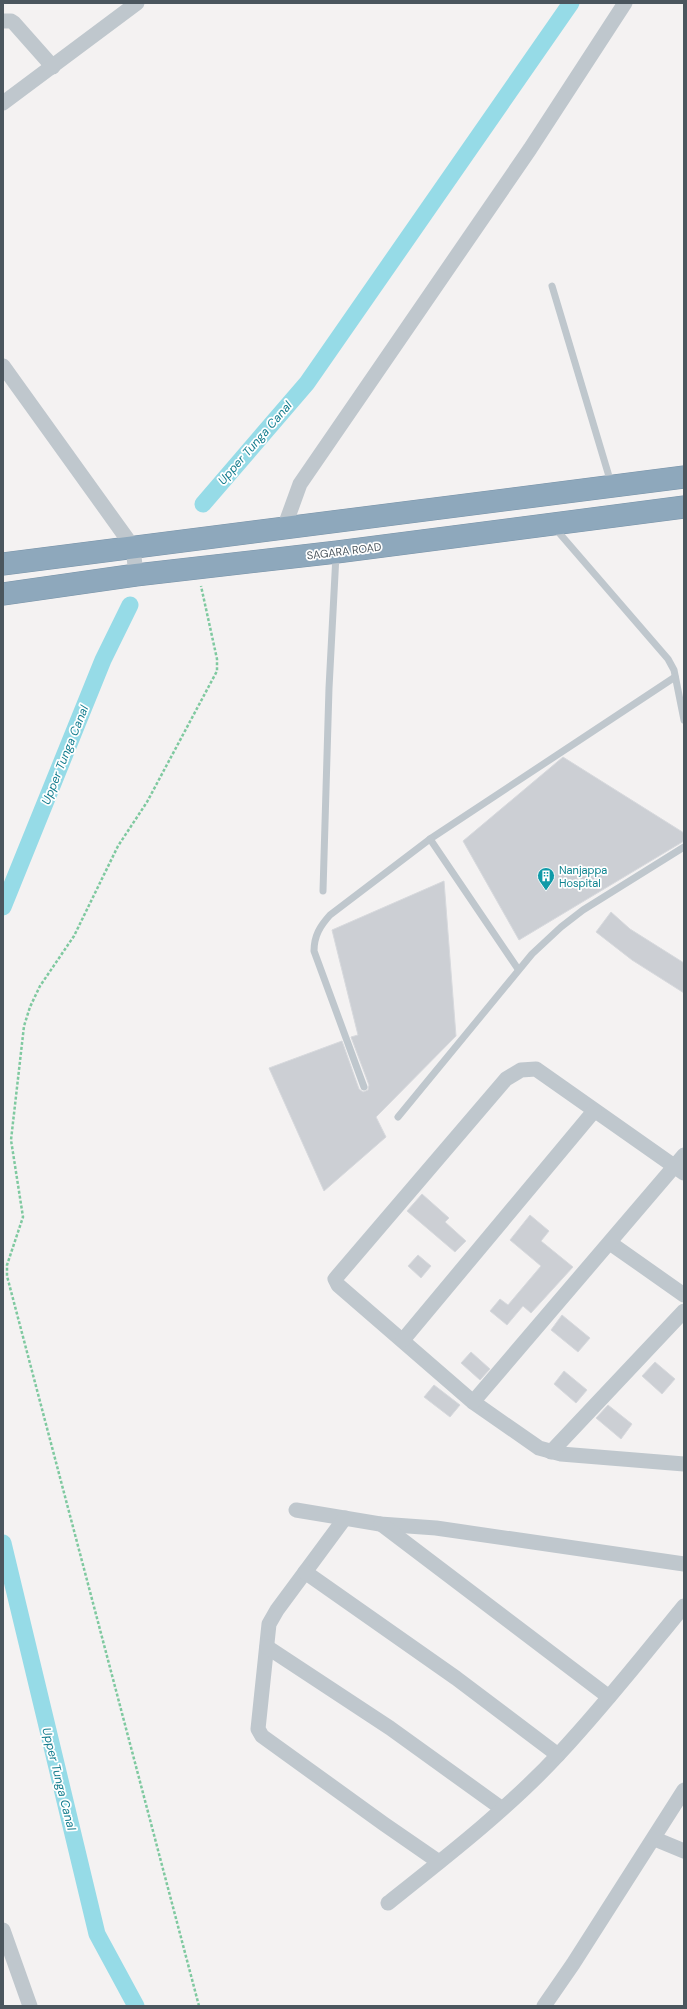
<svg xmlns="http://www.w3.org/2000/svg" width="687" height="2009" viewBox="0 0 687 2009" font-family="'DM Sans',sans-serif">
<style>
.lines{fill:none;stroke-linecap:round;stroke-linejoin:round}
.canal{stroke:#96dbe7;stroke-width:17}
.building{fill:#cccfd4;stroke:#d7d9dd}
.highway-casing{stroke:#7993a8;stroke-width:23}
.path{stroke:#7fc9a0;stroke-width:2.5;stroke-dasharray:3 2;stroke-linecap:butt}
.lane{stroke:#bfc7cd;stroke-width:7}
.street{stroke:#bfc7cd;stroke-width:15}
.highway{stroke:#8ea8bc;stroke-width:22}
.labels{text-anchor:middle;stroke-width:3.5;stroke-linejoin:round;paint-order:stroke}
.street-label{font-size:11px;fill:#4b565e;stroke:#fff}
.culture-label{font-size:11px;fill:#0d838f;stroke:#fff;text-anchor:start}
.water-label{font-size:12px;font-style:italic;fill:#167e8f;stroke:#fff}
</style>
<rect width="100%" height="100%" fill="#f4f2f2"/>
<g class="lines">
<g class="canal">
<path d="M203 504 307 383 571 3"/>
<path d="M3 907 103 660 130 605"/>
<path d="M3 1543 97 1934 136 2006"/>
</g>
</g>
<g class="building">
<path d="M563 757 684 833V841L519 940 463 841Z"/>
<path d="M444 881 456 1036 376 1117 386 1137 324 1191 269 1068 342 1041 359 1089 363 1092 368 1090 369 1085 351 1037 358 1035 332 930Z"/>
<path d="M611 912 630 929 684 963V993L632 960 596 932Z"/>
<path d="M422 1194 449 1218 445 1222 466 1241 455 1252 407 1211Z"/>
<path d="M530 1215 549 1231 541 1241 573 1267 531 1313 523 1306 507 1325 490 1311 500 1299 508 1305 541 1266 510 1240Z"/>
<path d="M418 1255 431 1266 421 1278 408 1266Z"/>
<path d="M562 1315 590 1338 578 1352 551 1330Z"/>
<path d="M471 1352 490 1369 480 1380 461 1363Z"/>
<path d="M655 1362 675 1379 662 1394 642 1376Z"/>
<path d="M564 1371 587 1390 576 1403 554 1384Z"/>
<path d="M434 1385 460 1405 450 1417 424 1397Z"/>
<path d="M608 1405 632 1424 621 1439 596 1418Z"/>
</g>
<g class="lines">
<defs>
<g id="highway">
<path d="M3 564 684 477"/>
<path d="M3 594 136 575 337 552 684 507"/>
</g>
</defs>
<use href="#highway" class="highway-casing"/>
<path class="path" d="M199 2006 7 1276V1265L23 1217 11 1140 24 1026 30 1007 40 986 74 936 118 846 147 802 217 671V659L201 586"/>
<g class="lane">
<path d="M552 286 611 483"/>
<path d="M554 527 668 659 674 670 684 720"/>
<path d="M430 839 518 969"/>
<path d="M323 891 329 688 336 555"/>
<path d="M364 1087 314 951C314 936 320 926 330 915L430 839 675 677"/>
<path d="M398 1117 532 954 561 927 583 910 684 847"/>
</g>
<g class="street">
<path d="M3 21H11L14 23 53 67"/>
<path d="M3 103 137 3"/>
<path d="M3 366 133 547 136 575"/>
<path d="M284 528 300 484 530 149 625 3"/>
<path d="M684 1173 536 1069 521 1070 506 1079 335 1279 338 1285 473 1402 539 1448 561 1454 684 1464"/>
<path d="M610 1243 684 1295"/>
<path d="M403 1340 594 1111"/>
<path d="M473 1402 684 1155"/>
<path d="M551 1452 684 1311"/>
<path d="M296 1510 380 1524 436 1528 684 1564"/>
<path d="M345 1518 277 1610 269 1624 258 1729 262 1736 384 1824 439 1862"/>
<path d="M381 1524 609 1697"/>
<path d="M305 1572 456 1678 558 1755"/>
<path d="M267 1647 390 1728 501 1808"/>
<path d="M655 1839 684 1851"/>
<path d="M388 1903C446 1857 509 1808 559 1754 603 1707 643 1656 684 1606"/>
<path d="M3 1930 30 2006"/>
<path d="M544 2006 573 1964 684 1790"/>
</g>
<use href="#highway" class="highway"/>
</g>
<defs>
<symbol id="building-pin" viewBox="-11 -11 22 30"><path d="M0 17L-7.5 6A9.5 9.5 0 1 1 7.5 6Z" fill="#0f9aa8" stroke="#fff"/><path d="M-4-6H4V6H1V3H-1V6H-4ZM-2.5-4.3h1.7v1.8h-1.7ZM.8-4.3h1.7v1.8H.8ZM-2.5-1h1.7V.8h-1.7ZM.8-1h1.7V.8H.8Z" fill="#fff"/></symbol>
</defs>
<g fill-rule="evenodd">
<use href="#building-pin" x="536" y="866" width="20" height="27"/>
</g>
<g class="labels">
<g class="street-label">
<text transform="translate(344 551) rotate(-7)" y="4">SAGARA ROAD</text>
</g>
<g class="culture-label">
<text x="559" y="874">Nanjappa<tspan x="559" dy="13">Hospital</tspan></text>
</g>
<g class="water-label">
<text transform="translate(255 443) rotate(-49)" y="4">Upper Tunga Canal</text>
<text transform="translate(65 755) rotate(-68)" y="4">Upper Tunga Canal</text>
<text transform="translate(59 1779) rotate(76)" y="4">Upper Tunga Canal</text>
</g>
</g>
<rect width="687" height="2009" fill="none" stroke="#4b565e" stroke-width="8"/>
</svg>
